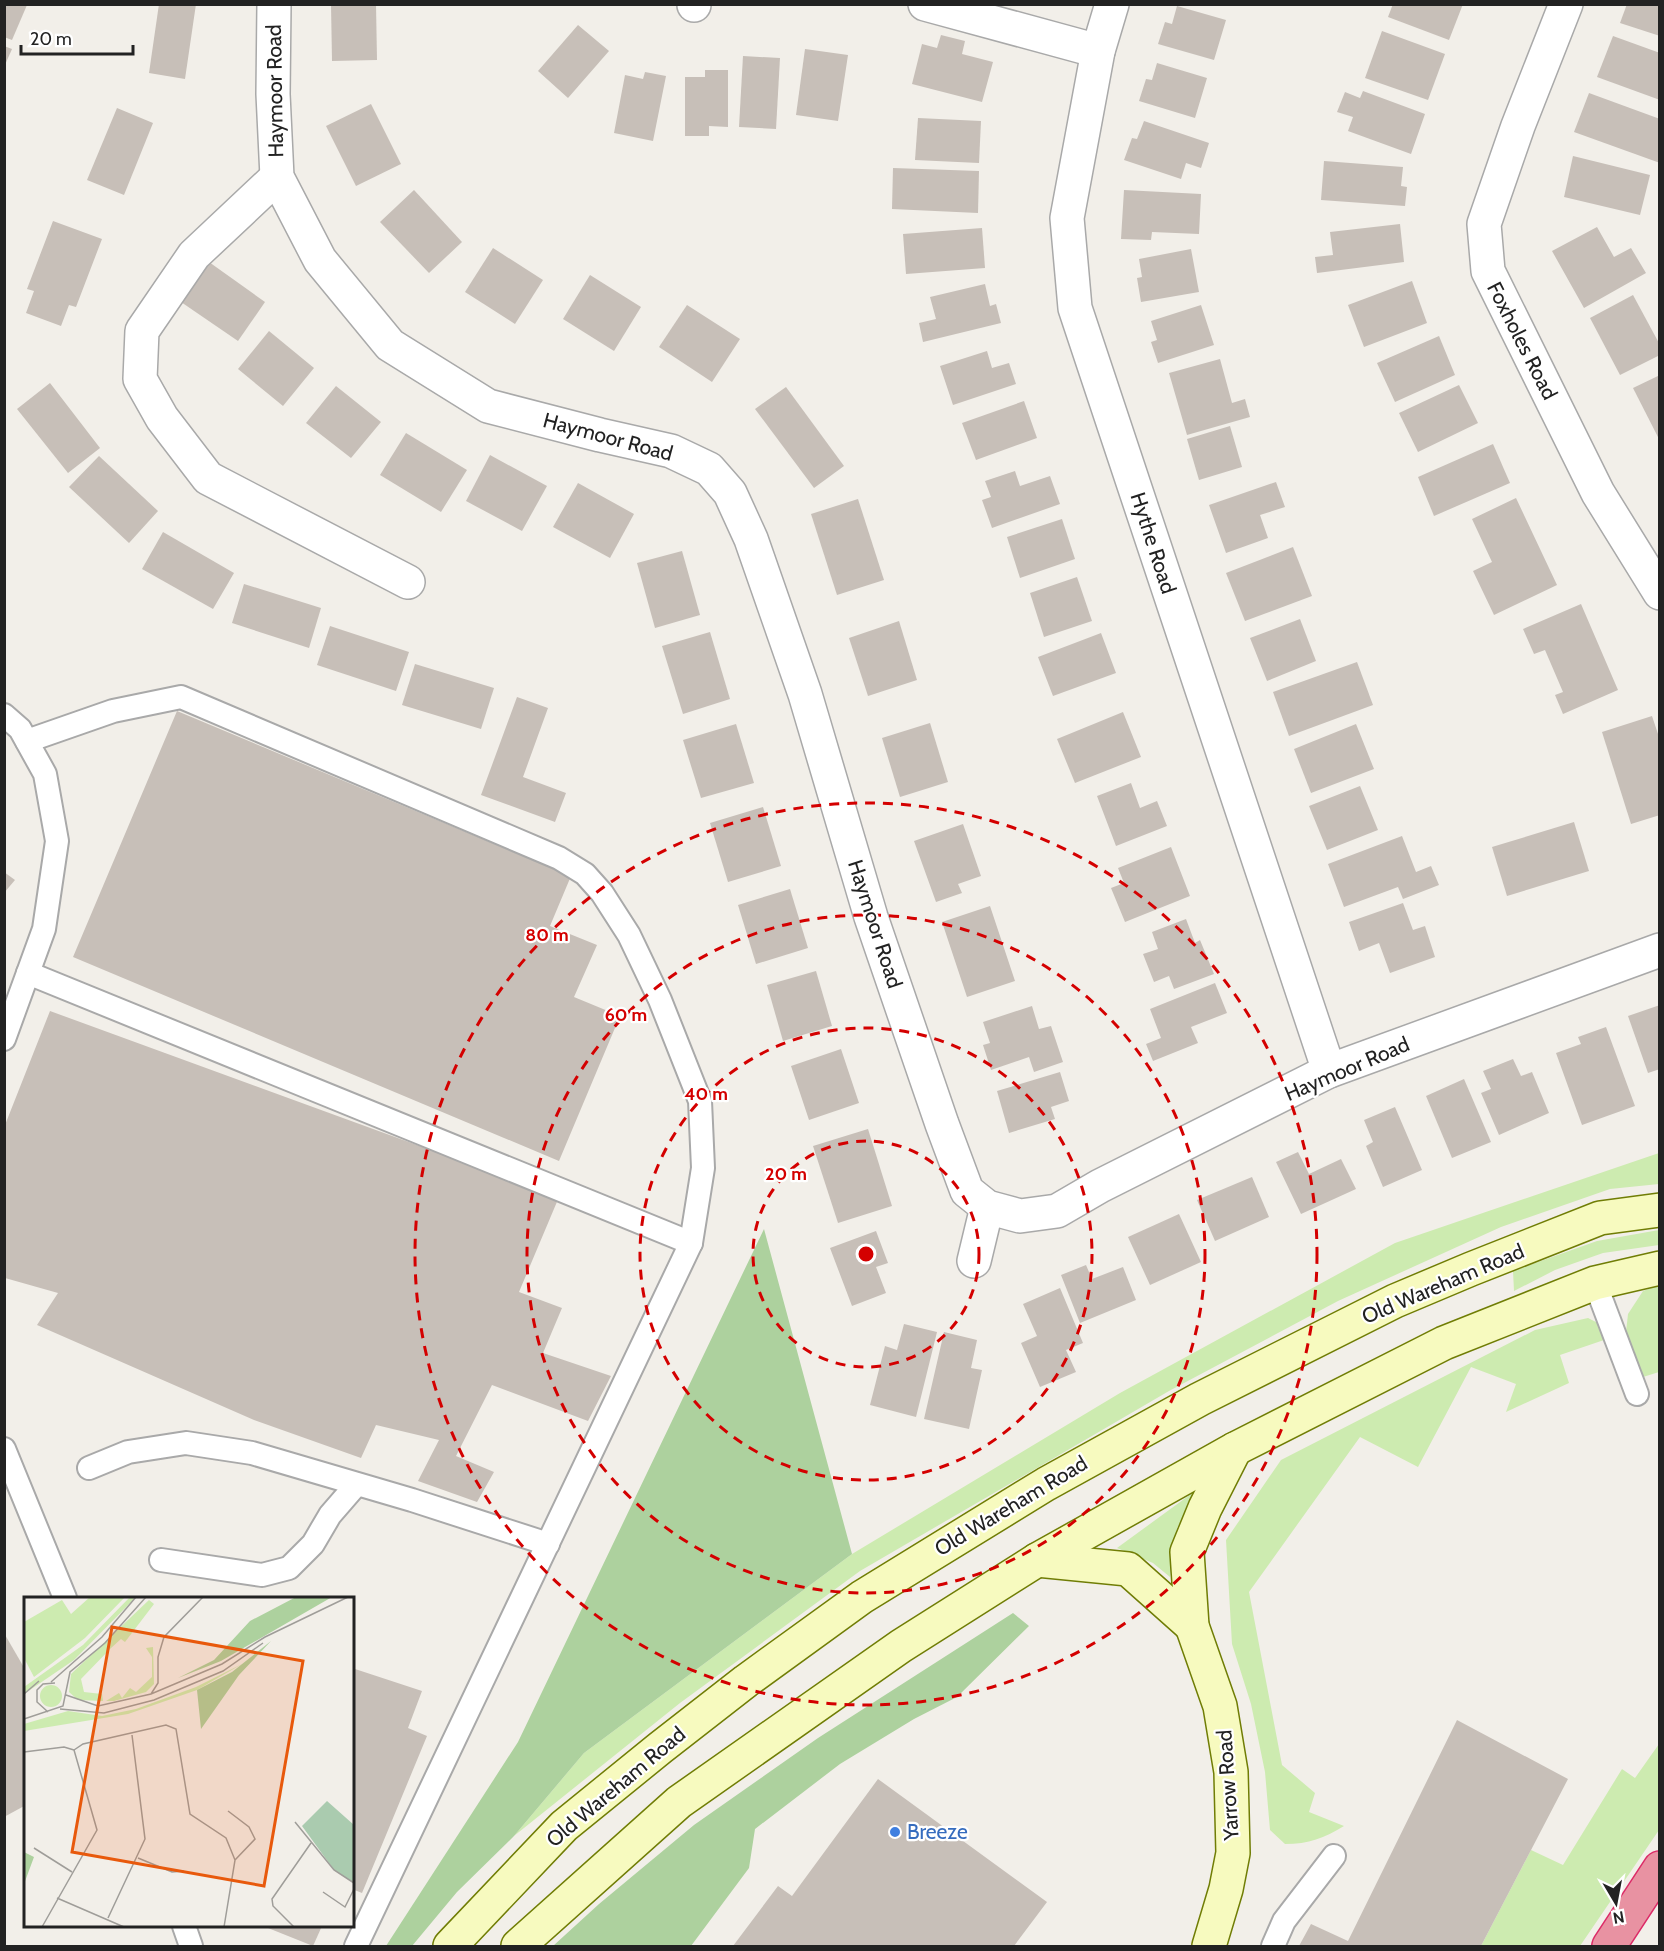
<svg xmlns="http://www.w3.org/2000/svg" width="1664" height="1951" viewBox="0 0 1664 1951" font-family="Cabin,sans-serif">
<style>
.grass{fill:#cdebb0}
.forest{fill:#add19e}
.building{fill:#c7bfb8}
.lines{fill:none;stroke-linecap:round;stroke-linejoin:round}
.lane-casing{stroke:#a9a9a9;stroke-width:26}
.street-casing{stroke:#a9a9a9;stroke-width:36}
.secondary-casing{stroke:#707d05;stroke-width:36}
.highway-casing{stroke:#dc2a67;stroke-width:36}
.lane{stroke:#fff;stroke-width:22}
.street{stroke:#fff;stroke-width:33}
.secondary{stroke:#f7fabf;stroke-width:33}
.highway{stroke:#e892a2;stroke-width:33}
.ring{fill:none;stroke:#d40000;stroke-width:3;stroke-dasharray:10 8}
.shop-dot{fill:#3f7fe0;stroke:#fff;stroke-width:2}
.labels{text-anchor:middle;stroke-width:4.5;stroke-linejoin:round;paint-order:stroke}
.street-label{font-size:21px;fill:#222;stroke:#fff}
.shop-label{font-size:21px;fill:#366cbe;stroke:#fff;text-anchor:start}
.inset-road{fill:none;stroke:#9f9d99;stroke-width:1.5}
.view{fill:#e8590c;fill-opacity:0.15;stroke:#e8590c;stroke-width:3}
.inset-edge{fill:none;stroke:#222;stroke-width:3}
.centre{fill:#d40000;stroke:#fff;stroke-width:3}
.ring-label{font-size:18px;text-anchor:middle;font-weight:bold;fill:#d40000;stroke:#fff;stroke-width:4.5;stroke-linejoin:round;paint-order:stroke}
</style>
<rect width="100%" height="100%" fill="#f2efe9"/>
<g class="grass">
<path d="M1659 1153V1184L1610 1189 1501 1227 1338 1301 1169 1391 860 1571 680 1703 514 1836 584 1753 852 1554 1120 1393 1395 1243Z"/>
<path d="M1659 1230V1245L1603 1253 1555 1270 1514 1291 1513 1271 1597 1241Z"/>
<path d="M1659 1285V1372L1643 1377 1626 1332 1628 1314 1643 1291Z"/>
<path d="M1588 1318 1598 1323 1604 1340 1560 1355 1569 1383 1506 1412 1516 1384 1471 1367 1418 1467 1360 1437 1249 1592 1282 1765 1315 1793 1309 1812 1344 1826C1324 1838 1309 1844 1285 1844L1270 1830 1265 1772 1251 1704 1232 1644 1226 1540 1281 1460 1535 1330Z"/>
<path d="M1202 1486 1177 1528 1170 1577 1153 1563 1117 1548Z"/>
<path d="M1659 1744V1830L1580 1946H1481L1531 1850 1563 1865 1622 1769 1635 1778Z"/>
</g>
<g class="forest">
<path d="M764 1229 852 1554 584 1753 514 1836 457 1892 412 1946H386L518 1742Z"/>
<path d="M1013 1613 1029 1626 957 1697 914 1719 840 1764 755 1829 749 1868 691 1946H553L599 1904 694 1825 818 1738Z"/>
</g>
<g class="building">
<path d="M159 4H196L185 79 149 73Z"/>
<path d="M331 4H376L377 60 332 61Z"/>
<path d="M1393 4H1463L1449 40 1388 17Z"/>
<path d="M1627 4H1660V36L1620 23Z"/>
<path d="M4 5H27L12 40 4 37Z"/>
<path d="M1177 6 1226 20 1214 60 1158 44 1165 22 1172 24Z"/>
<path d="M578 25 609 51 568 98 538 71Z"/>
<path d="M1382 31 1445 54 1428 100 1365 78Z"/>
<path d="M941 35 965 41 962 54 993 62 982 102 912 84 922 44 937 48Z"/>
<path d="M1613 36 1660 53V100L1597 77Z"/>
<path d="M4 46 12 49 4 67Z"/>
<path d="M805 49 848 55 838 121 796 115Z"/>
<path d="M743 56 780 58 776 129 739 127Z"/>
<path d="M1157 63 1207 78 1195 118 1139 101 1146 79 1152 80Z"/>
<path d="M705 70H728V127L709 126V136H685V77H705Z"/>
<path d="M645 72 666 76 653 141 614 133 625 75 643 79Z"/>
<path d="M1363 91 1425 114 1411 154 1348 131 1353 117 1337 112 1345 92 1360 98Z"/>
<path d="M1589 93 1660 119V163L1574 132Z"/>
<path d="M371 104 401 164 356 186 326 126Z"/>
<path d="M117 108 153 123 124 195 87 180Z"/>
<path d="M918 118 981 121 979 163 915 160Z"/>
<path d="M1144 121 1209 143 1201 168 1186 163 1181 179 1124 160 1132 138 1137 139Z"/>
<path d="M1573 156 1650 175 1640 215 1564 197Z"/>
<path d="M1324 161 1403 167 1401 186 1407 187 1405 206 1321 200Z"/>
<path d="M893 168 979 171 978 213 892 209Z"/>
<path d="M414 190 462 242 429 273 380 222Z"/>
<path d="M1124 190 1201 194 1199 234 1152 232 1151 240 1121 239Z"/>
<path d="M53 221 102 239 76 307 69 305 61 326 26 313 34 291 27 289Z"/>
<path d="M1400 224 1404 262 1317 273 1315 257 1333 255 1330 232Z"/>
<path d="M1597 227 1614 257 1631 248 1646 273 1584 308 1552 251Z"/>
<path d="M982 228 985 268 906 274 903 234Z"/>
<path d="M493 248 543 280 515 324 465 292Z"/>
<path d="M1191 249 1199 292 1141 302 1137 278 1142 277 1139 259Z"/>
<path d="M209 262 265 302 238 341 181 302Z"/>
<path d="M590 275 641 307 614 351 563 319Z"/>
<path d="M1412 281 1427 323 1364 347 1348 305Z"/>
<path d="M985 284 990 306 996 304 1001 323 923 342 919 323 936 319 930 297Z"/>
<path d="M1633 295 1660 345V355L1620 375 1590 318Z"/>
<path d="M687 305 740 339 712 382 659 347Z"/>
<path d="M1201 305 1214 345 1158 363 1151 342 1157 340 1151 321Z"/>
<path d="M269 331 314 368 283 406 238 369Z"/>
<path d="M1439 336 1455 375 1395 402 1377 363Z"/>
<path d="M987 351 992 368 1009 363 1016 384 953 405 940 366Z"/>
<path d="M1220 359 1232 403 1245 399 1250 417 1187 435 1169 373Z"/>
<path d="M1660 375V441L1633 388Z"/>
<path d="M50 383 100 448 68 473 17 409Z"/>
<path d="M1459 385 1478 423 1418 452 1399 413Z"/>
<path d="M336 386 381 422 351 458 306 423Z"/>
<path d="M786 387 844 466 814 488 755 409Z"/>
<path d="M1024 401 1037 438 976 460 962 423Z"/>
<path d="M1230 426 1242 467 1199 480 1187 439Z"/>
<path d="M406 433 467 470 441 512 380 475Z"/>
<path d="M1493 444 1510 483 1434 516 1418 477Z"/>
<path d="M490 455 547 486 522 531 466 501Z"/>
<path d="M99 456 158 511 129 543 69 487Z"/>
<path d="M1015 471 1020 486 1050 476 1060 504 992 528 982 500 991 497 985 481Z"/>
<path d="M1276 482 1285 507 1260 515 1268 538 1226 553 1209 505Z"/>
<path d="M578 483 634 514 610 558 553 527Z"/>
<path d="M1516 498 1557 585 1494 615 1473 571 1492 562 1472 519Z"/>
<path d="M858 499 884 580 837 595 811 514Z"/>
<path d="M1062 519 1075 559 1020 578 1007 537Z"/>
<path d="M163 532 234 573 213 609 142 569Z"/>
<path d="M1293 547 1312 596 1245 621 1226 573Z"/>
<path d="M682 551 700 615 655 628 637 563Z"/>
<path d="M1077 577 1092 621 1044 637 1030 593Z"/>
<path d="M244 584 321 608 309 648 232 623Z"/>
<path d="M1581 604 1618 690 1563 714 1555 695 1563 692 1545 650 1534 654 1523 629Z"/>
<path d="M1300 619 1316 661 1267 681 1250 638Z"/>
<path d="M899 621 917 680 868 696 849 638Z"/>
<path d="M330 626 409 652 396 691 317 665Z"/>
<path d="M710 632 730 699 683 714 662 646Z"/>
<path d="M1101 633 1116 673 1053 696 1038 657Z"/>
<path d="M1357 662 1373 705 1289 736 1273 692Z"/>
<path d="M415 664 494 688 481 729 402 705Z"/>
<path d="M517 697 548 708 523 777 566 793 555 822 481 795Z"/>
<path d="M177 711 571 876 550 926 597 945 574 997 620 1016 559 1161 73 957Z"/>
<path d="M1123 712 1141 757 1075 783 1057 739Z"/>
<path d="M1652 716 1660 740V815L1631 824 1602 732Z"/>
<path d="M930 723 948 782 900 797 882 738Z"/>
<path d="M736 724 754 783 701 798 683 740Z"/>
<path d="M1356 724 1374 769 1311 793 1294 749Z"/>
<path d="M1131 783 1140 808 1157 801 1167 826 1116 846 1097 796Z"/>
<path d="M1360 786 1378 830 1327 850 1309 806Z"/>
<path d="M763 807 781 866 728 882 710 823Z"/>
<path d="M1574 822 1589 871 1507 896 1492 847Z"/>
<path d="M963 824 981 876 958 884 962 893 936 902 914 841Z"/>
<path d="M1402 836 1416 872 1431 866 1439 885 1403 899 1398 887 1344 907 1328 864Z"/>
<path d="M1171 847 1190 896 1125 922 1111 888 1124 883 1118 868Z"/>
<path d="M4 872 15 880 4 893Z"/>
<path d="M790 889 808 948 756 964 738 905Z"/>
<path d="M1403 903 1413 930 1425 926 1435 957 1390 973 1379 943 1359 951 1349 922Z"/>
<path d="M990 906 1015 981 967 997 942 922Z"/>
<path d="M1186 919 1195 943 1200 940 1214 974 1174 989 1169 976 1154 982 1143 954 1158 949 1152 932Z"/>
<path d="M816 971 832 1026 783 1041 767 985Z"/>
<path d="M1215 983 1227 1013 1191 1027 1198 1043 1153 1061 1146 1044 1161 1038 1150 1009Z"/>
<path d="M1660 1005V1069L1648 1073 1628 1016Z"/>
<path d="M1032 1006 1039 1029 1051 1026 1063 1062 1034 1072 1029 1057 991 1070 983 1045 990 1043 983 1022Z"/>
<path d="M50 1011 559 1197 519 1292 562 1308 543 1353 611 1376 588 1421 492 1385 456 1456 494 1472 477 1502 418 1481 439 1440 376 1425 361 1458 254 1420 37 1325 58 1293 5 1278V1125Z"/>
<path d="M1606 1027 1635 1106 1582 1125 1556 1053 1581 1044 1578 1037Z"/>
<path d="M841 1049 859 1103 809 1120 791 1066Z"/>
<path d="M1513 1059 1521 1076 1532 1072 1549 1113 1499 1135 1481 1093 1491 1089 1483 1071Z"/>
<path d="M1060 1072 1069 1101 1051 1107 1055 1119 1009 1133 997 1091Z"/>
<path d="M1464 1079 1491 1142 1452 1158 1426 1096Z"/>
<path d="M1395 1107 1422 1170 1383 1187 1366 1146 1373 1142 1364 1120Z"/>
<path d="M868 1129 892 1206 838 1223 813 1146Z"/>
<path d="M1298 1152 1309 1174 1341 1159 1356 1189 1301 1214 1276 1162Z"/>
<path d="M1252 1177 1269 1217 1215 1241 1197 1200Z"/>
<path d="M1179 1214 1201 1262 1150 1285 1128 1237Z"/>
<path d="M876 1231 888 1263 876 1267 886 1293 852 1306 830 1248Z"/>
<path d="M1086 1265 1092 1279 1123 1267 1136 1300 1080 1323 1061 1275Z"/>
<path d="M1060 1288 1083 1343 1066 1350 1076 1372 1040 1387 1021 1343 1037 1336 1023 1304Z"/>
<path d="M904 1324 937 1332 916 1417 870 1405 885 1346 897 1350Z"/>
<path d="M944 1332 977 1340 971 1368 982 1370 969 1429 924 1419Z"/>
<path d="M4 1633 26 1671V1805L4 1817Z"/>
<path d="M352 1668 422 1691 408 1728 427 1736 362 1893 352 1889Z"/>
<path d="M1457 1720 1568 1779 1481 1946H1299L1311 1924 1348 1941Z"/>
<path d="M878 1779 1047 1902 1014 1946H733L778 1886 792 1896Z"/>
<path d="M263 1926H322L313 1946Z"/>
</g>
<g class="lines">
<defs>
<g id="lane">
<path d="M4 715 20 729 45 774 57 841 44 929 4 1039"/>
<path d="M27 741 113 711 181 697 559 858 585 874 602 893 629 935 660 1000 700 1101 703 1168 691 1243"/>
<path d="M28 973 691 1243 356 1946"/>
<path d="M1595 1283 1637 1394"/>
<path d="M4 1449 65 1598"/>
<path d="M89 1468 128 1452 186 1443 252 1453 412 1500 548 1544"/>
<path d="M161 1560 262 1575 289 1568 313 1544 330 1515 356 1485"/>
<path d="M184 1926 191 1946"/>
<path d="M1273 1946 1284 1921 1334 1856"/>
</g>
<g id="street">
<path d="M274 4 273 94 277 177 320 260 390 345 488 406 600 435 671 451 709 469 730 493 751 539 805 694 871 917 942 1124 967 1191 987 1207 1020 1216 1057 1211 1100 1186 1329 1071 1660 950"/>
<path d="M925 4 1098 51"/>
<path d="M1112 4 1098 51 1067 218 1075 308 1329 1071"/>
<path d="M1566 4 1518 126 1484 224 1488 271 1598 493 1660 593"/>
<path d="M694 5V4"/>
<path d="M277 177 194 255 142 331 140 379 162 418 208 478 408 582"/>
<path d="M974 1261 987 1207"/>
</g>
<g id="secondary">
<path d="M1037 1560 1128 1569 1192 1626"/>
<path d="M450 1946 564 1826 660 1748 746 1681 862 1597 1046 1484 1200 1399 1395 1301 1471 1269 1600 1218 1660 1210"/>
<path d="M518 1946 679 1802 901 1646 1037 1560 1235 1449 1444 1343 1595 1283 1660 1268"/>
<path d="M1209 1946 1226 1889 1233 1853 1231 1772 1220 1706 1192 1626 1187 1552 1205 1508 1235 1449"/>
</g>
<path id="highway" d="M1609 1946 1660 1868"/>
</defs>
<use href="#lane" class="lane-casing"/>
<use href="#street" class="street-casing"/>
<use href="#secondary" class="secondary-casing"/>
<use href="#highway" class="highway-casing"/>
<use href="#lane" class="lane"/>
<use href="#street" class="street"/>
<use href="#secondary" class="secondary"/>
<use href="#highway" class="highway"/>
</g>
<g class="ring">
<circle cx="866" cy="1254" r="113"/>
<circle cx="866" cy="1254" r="226"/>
<circle cx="866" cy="1254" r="339"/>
<circle cx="866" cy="1254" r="451"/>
</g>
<circle class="shop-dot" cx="895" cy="1832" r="6"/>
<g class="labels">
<g class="street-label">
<text transform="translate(275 91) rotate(-91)" y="7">Haymoor Road</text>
<text transform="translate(1522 341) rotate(63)" y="7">Foxholes Road</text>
<text transform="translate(608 437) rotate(15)" y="7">Haymoor Road</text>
<text transform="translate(1153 543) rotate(72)" y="7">Hythe Road</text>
<text transform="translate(875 924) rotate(72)" y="7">Haymoor Road</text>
<text transform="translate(1347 1069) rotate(-23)" y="7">Haymoor Road</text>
<text transform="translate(1443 1284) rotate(-23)" y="7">Old Wareham Road</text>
<text transform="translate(1011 1506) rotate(-31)" y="7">Old Wareham Road</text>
<text transform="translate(1228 1785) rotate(-94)" y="7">Yarrow Road</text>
<text transform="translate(616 1787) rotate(-40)" y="7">Old Wareham Road</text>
</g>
<g class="shop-label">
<text x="907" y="1839">Breeze</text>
</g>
</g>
<g transform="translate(24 1597)">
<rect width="330" height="330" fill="#f2efe9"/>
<path d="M66 0H101L61 41 10 80 0 61V25L38 3 47 17ZM106 0H112L50 63 0 97V90L59 48ZM125 3 130 7 101 45 97 42 87 51 57 82 60 95 78 97 79 104 54 103 45 95 47 77ZM129 50 130 87 122 95 90 104H82L95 96 98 101 106 91 112 95 128 80V60L122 51ZM218 67 173 93 104 117 0 134V127L44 114 78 119 112 112 172 90ZM16 99a11 11 0 1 1 22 0a11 11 0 1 1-22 0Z" fill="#cdebb0"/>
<path d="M272 0H308L197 64 154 81 190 63 226 24ZM247 44 215 78 177 132 173 93 208 75ZM0 255 10 260 0 287Z" fill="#add19e"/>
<path d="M303 204 330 228V286L310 273 278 229Z" fill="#aacbaf"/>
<path class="inset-road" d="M27 85 78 40 112 0M0 97 15 84M127 97 134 86V60L140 40 179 0M42 98 74 109 127 97 198 67 241 40 324 0M36 112 80 116 130 103 199 74 239 46M24 115 13 105V93L19 87 31 86M0 122 39 109 46 75 81 46 122 0M50 153 59 147 142 128 152 132 166 217 202 241 211 263 200 330M0 155 40 150 50 153M204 214 225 230 231 242 211 263M271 225 310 273 330 286M10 251 48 275M114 261 148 275 160 274M299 295 321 310 330 292M33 301 100 330M84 321 121 242 108 138M18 330 73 233 50 153M270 330 249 309 248 302 287 246"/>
<path class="view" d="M88 30 279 64 240 289 48 255Z"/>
<rect width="330" height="330" class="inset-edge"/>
</g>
<circle cx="866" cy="1254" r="9" class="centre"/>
<g class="ring-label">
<text x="547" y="941">80 m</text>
<text x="626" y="1021">60 m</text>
<text x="706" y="1100">40 m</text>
<text x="786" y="1180">20 m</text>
</g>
<rect width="1664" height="1951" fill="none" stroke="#222222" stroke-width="12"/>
<g transform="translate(1616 1903) rotate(170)" stroke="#ffffff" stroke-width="4.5" paint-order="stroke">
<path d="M0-4.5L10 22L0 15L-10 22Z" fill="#222222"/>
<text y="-9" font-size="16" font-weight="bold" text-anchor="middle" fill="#222222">N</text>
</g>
<path d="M21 45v9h112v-9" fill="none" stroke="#222222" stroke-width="3"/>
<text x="30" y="45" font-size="18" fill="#222222" stroke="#ffffff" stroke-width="4.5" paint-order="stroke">20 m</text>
</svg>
